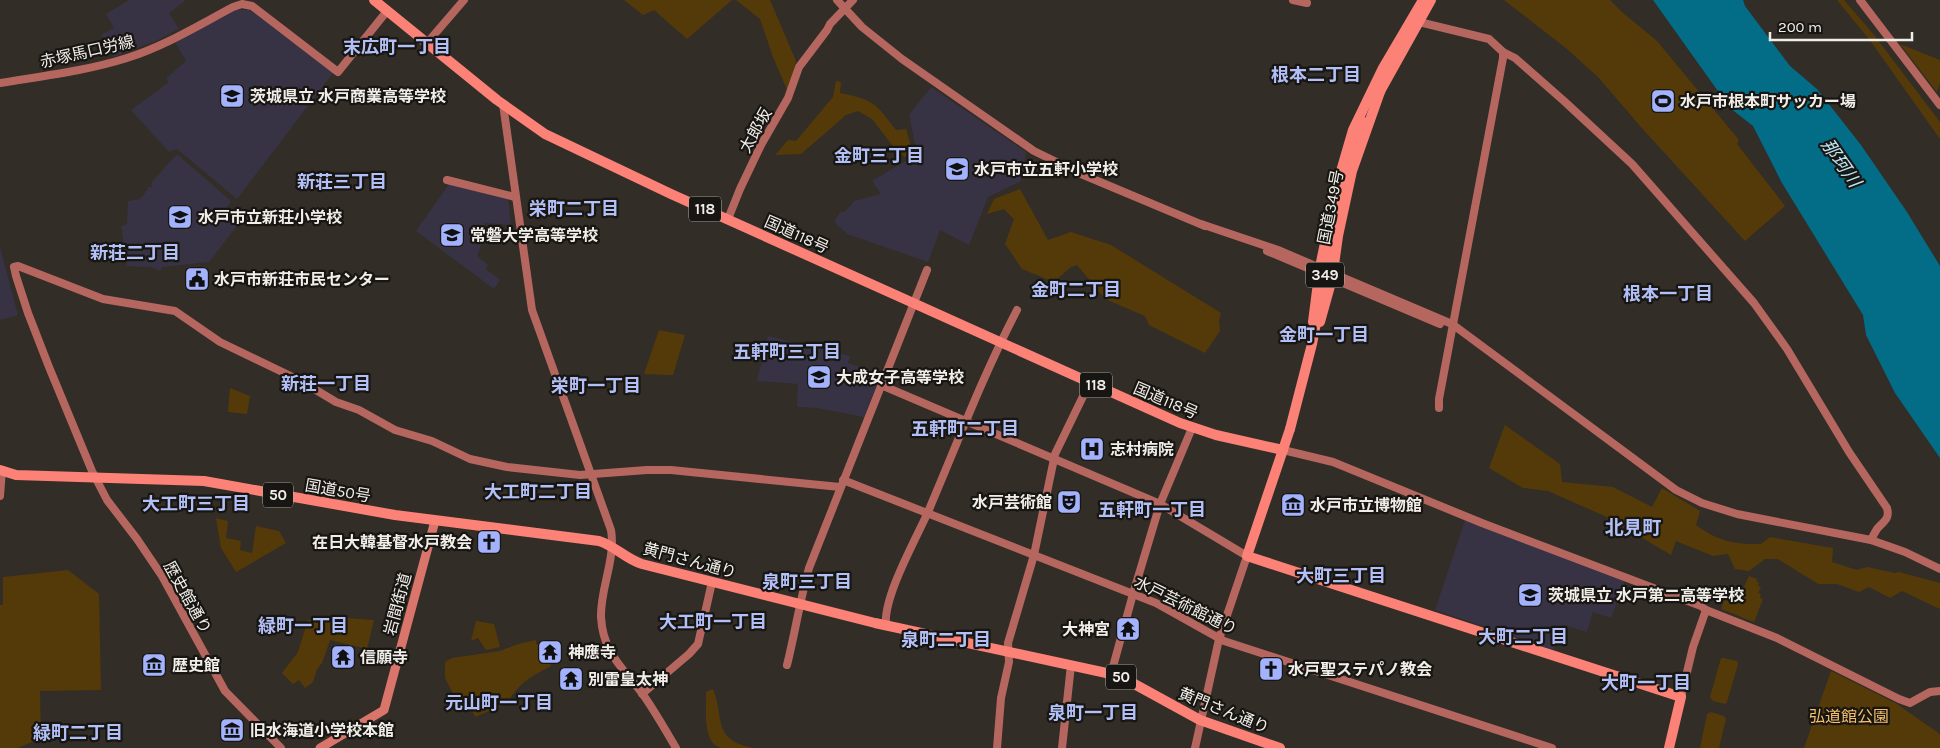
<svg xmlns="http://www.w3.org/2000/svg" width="1940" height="748" viewBox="0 0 1940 748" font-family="Karla,'Noto Sans JP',sans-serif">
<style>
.education{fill:#373344}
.green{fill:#553a09}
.water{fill:#036c86}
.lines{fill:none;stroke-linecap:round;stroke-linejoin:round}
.secondary{stroke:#b5675f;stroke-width:8}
.primary{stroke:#da756c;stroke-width:9}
.highway{stroke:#fc8277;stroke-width:10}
.highway-bridge{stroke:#fc8277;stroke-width:10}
.labels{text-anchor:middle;stroke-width:4.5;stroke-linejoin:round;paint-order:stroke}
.shield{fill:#181612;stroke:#b0ada8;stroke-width:1}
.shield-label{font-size:15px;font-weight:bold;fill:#f1eee9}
.street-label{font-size:16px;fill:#f1eee9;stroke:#181612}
.poi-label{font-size:16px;font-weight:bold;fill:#f1eee9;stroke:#181612;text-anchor:start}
.park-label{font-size:16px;fill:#f6bf6a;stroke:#181612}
.neighbourhood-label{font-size:18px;font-weight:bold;fill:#b3c0f8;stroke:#181612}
.water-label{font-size:18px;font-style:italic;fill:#bce5f5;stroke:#181612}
.quarter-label{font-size:19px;font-weight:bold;fill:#b3c0f8;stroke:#181612}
</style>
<rect width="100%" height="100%" fill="#322d26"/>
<g class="education">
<path d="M129 0H186L169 13 179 29 156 41 113 57 101 35 114 28 106 14Z"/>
<path d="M235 10H248L262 16 333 73 237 199 177 149 169 152 131 110 169 82 166 78 186 61 175 42Z"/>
<path d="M931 87 1026 152 1021 181 988 197 969 245 940 230 928 262 847 234 834 222 840 212H845L854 201 881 194 872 181 917 154 909 115Z"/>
<path d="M178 155 231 201 225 211 239 223 209 262 162 267 161 271 151 267 127 266 121 226 127 224 128 201 140 199 148 189V187H152L151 183 175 156Z"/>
<path d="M449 184 508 198 511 225 485 223 481 238 483 240 477 256 488 265 486 269 500 280 494 289 416 231Z"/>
<path d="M0 247 18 315 0 320Z"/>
<path d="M768 336 850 356 848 363 881 374 864 417 817 408 797 407 798 384 757 381Z"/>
<path d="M1465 520 1625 580 1611 618 1593 612 1587 632 1563 625 1554 650 1435 610Z"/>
</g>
<g class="green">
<path d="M624 0H732L687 39 654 10 643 15Z"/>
<path d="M736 0H770L796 61 788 92 773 57 760 19Z"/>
<path d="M1504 0H1610L1622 12 1657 41 1739 140 1737 144 1785 206 1745 241 1640 126 1598 77 1567 49Z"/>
<path d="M1837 0H1844L1874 35 1940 122V139L1869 39Z"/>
<path d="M1900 44 1940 60V83L1937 92Z"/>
<path d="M836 81 841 82 840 93C875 100 875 103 896 130L906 129 912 150 905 157 892 145 872 119 858 111 846 115 801 154 775 155 788 140 796 141 833 97Z"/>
<path d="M1020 189 1048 240 1071 232 1111 245 1221 313 1219 321 1220 331 1205 353 1149 325 1145 316 1105 299 1077 265 1071 267 1054 282 1022 269 1005 244 1014 219 1004 209 987 214 994 199Z"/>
<path d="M659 330 685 335 673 375 644 374Z"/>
<path d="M230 388 250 396 247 414 228 412Z"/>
<path d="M1505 425 1560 464 1562 482 1613 487 1652 507 1662 488 1700 511 1696 525C1720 542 1733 544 1761 544L1770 537 1833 548 1832 562 1857 570 1867 567 1895 573 1899 572 1940 583V609L1902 591 1890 598 1869 587 1859 592 1837 584H1818L1778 559H1765L1749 571 1735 569 1728 554 1713 556 1676 541 1671 555 1609 518 1548 491 1523 488 1489 468Z"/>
<path d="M216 518 228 521 226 538 241 541 240 550 252 553 256 526 279 531 286 543 236 572 221 548Z"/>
<path d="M68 570 99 594 101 690 40 691 41 738 18 748H0V605H3V577Z"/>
<path d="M1749 576 1757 579V582L1759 583 1758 586 1761 587 1758 593 1761 594 1760 598 1763 599 1754 622 1721 609 1729 586 1742 591Z"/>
<path d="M346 618 374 620 367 649 330 640 322 663 317 669 313 682 305 688 299 680 293 684 282 673 298 652 308 620Z"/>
<path d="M476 621 494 624 500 647 486 650 478 638 471 641Z"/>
<path d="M536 640V644L542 645 551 666C533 675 517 684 508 703L475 717 469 703 459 705 445 678V662L452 658 500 651 518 644Z"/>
<path d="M1721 658H1724L1737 661 1738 664 1727 702 1725 704 1713 701 1710 697Z"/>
<path d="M1831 671 1897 704 1937 732 1940 735V748H1804Z"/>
<path d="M713 689C725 718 711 740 754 748 744 748 732 748 722 748 701 744 707 707 706 692Z"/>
<path d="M1711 712 1724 716 1726 719 1719 748H1700L1707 714Z"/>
</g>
<path class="water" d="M1653 0H1743L1745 6 1790 66 1817 89 1861 145 1907 212 1940 266V458L1895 393 1866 335 1863 315 1782 183 1753 126 1730 108Z"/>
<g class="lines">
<g class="secondary">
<path d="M837 0 862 27 902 59 1034 151 1081 174 1205 226"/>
<path d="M1293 0 1307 3"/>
<path d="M1860 0 1940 105"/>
<path d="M1415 21 1489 39 1503 52V58L1439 399V408"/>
<path d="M427 43 464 0"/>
<path d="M1503 52 1515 58 1564 101 1632 164 1754 303 1787 349 1849 452 1887 508C1890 519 1884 521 1877 529 1875 532 1873 536 1871 540"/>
<path d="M0 83C42 76 86 71 127 58 165 46 199 25 233 7L242 4 252 6 338 72 387 11"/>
<path d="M503 104 532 310 611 530C616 559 600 589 601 617 603 653 622 667 642 693 654 710 665 729 676 748"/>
<path d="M447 180 515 197"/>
<path d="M728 219 740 189 761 145 788 98 799 67 827 30 830 24 853 0"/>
<path d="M1201 224 1278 250 1452 324 1676 490 1702 503 1737 514 1871 540 1905 552 1940 569"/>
<path d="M1267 251 1440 324"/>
<path d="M881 385 1160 504 1247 556 1219 639 1195 748"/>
<path d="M1283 450 1333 462 1482 523 1701 606 1706 610 1777 638 1899 699 1910 703 1930 692 1940 691"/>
<path d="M843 480 1156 603 1224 641 1552 748"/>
<path d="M0 496 2 470"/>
<path d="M886 625C883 597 916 539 928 512 957 444 983 375 1017 310"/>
<path d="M787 665C795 633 800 600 809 568L927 270"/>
<path d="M1111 674 1133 594 1160 504 1192 428"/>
<path d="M642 694 689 654 698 644 712 582"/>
<path d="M1681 697 1693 647 1706 610"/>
<path d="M281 748 225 691 162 576 137 539 107 500 92 471 49 367 28 313 16 276 14 267 18 266 103 299 175 311 220 342 301 381 336 402 359 410 395 430 432 441 470 459 507 467 580 475 647 470H671L840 487"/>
<path d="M997 748 1001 698 1009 662 1008 643 1034 555 1055 454 1090 382"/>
<path d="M1062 748 1071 665"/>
</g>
<path class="primary" d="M320 748 384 710 435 521"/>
<g class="highway">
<path d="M374 0 497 100 545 134 671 194 1180 423 1216 435 1283 450"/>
<path d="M1378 95 1431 0"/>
<path d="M1313 322 1320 267 1337 185 1353 130 1383 68 1423 0"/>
<path d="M1320 322 1332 279 1338 236 1352 171 1381 89"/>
<path d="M1290 429 1247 556 1681 697 1669 748"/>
<path d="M0 470 16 475 204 481 395 515 599 541C615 546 626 559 642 564L875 623 1111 674 1127 680 1200 720 1280 748"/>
</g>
<path class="highway-bridge" d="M1290 429 1312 344 1343 182 1362 121"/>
</g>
<defs>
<symbol id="school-square" viewBox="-11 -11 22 22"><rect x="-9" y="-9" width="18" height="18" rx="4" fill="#a3b2fd" stroke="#181612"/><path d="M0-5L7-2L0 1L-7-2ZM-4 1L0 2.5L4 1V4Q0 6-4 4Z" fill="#111"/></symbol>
<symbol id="stadium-square" viewBox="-11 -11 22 22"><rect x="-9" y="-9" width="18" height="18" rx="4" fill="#a3b2fd" stroke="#181612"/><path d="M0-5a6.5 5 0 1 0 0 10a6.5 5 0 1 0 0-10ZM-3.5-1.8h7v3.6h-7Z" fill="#111"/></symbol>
<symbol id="civic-square" viewBox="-11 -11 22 22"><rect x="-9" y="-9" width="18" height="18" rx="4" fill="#a3b2fd" stroke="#181612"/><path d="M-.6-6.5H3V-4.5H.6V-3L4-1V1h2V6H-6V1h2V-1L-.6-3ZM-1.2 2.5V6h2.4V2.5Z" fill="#111"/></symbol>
<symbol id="hospital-square" viewBox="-11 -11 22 22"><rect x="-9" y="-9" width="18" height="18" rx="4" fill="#a3b2fd" stroke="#181612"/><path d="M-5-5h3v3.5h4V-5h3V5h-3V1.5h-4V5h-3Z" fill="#111"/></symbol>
<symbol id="theatre-square" viewBox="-11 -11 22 22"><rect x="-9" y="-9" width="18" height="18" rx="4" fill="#a3b2fd" stroke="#181612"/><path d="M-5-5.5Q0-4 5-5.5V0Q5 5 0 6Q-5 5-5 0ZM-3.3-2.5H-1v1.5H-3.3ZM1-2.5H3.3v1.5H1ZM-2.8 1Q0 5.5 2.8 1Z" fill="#111"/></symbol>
<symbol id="museum-square" viewBox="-11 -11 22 22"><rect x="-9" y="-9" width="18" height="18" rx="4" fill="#a3b2fd" stroke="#181612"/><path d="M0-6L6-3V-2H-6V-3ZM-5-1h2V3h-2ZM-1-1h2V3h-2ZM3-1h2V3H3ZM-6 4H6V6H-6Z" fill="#111"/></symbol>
<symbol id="church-square" viewBox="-11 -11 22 22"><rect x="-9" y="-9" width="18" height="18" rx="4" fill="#a3b2fd" stroke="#181612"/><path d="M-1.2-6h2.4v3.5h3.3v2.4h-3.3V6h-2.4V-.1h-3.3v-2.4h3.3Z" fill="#111"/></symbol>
<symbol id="temple-square" viewBox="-11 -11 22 22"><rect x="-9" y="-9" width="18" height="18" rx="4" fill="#a3b2fd" stroke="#181612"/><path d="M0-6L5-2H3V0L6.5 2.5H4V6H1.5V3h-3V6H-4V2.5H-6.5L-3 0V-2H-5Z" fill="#111"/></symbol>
</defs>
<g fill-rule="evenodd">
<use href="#school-square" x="218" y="82" width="28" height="28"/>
<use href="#stadium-square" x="1649" y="87" width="28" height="28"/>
<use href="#school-square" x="943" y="155" width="28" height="28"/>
<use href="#school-square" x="166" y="203" width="28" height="28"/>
<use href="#school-square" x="438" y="221" width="28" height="28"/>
<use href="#civic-square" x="183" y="265" width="28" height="28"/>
<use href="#school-square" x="805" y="363" width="28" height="28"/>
<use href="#hospital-square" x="1078" y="435" width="28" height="28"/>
<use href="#theatre-square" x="1055" y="488" width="28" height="28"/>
<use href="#museum-square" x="1279" y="491" width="28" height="28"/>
<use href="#church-square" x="475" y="528" width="28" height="28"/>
<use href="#school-square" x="1516" y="581" width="28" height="28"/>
<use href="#temple-square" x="1114" y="615" width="28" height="28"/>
<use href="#temple-square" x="536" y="638" width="28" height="28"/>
<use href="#temple-square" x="329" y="643" width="28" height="28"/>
<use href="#museum-square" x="140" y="651" width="28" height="28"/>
<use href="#church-square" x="1257" y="655" width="28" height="28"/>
<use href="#temple-square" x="557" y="665" width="28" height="28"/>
<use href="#museum-square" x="218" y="716" width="28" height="28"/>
</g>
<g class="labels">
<g class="shield">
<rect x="689" y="196.5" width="32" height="25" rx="4"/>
<rect x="1306" y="262.5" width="38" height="25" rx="4"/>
<rect x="1080" y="372.5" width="32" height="25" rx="4"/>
<rect x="263" y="482.5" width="30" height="25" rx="4"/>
<rect x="1106" y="664.5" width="30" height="25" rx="4"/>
</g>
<g class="shield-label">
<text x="705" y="214">118</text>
<text x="1325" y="280">349</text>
<text x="1096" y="390">118</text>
<text x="278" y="500">50</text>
<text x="1121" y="682">50</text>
</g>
<g class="street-label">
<text transform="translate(87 51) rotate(-13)" y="6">赤塚馬口労線</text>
<text transform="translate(755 130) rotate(-61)" y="6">太郎坂</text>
<text transform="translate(1330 207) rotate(-79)" y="6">国道349号</text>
<text transform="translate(797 234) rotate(24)" y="6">国道118号</text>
<text transform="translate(1166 400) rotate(23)" y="6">国道118号</text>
<text transform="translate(338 490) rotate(10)" y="6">国道50号</text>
<text transform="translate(690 560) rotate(15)" y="6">黄門さん通り</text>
<text transform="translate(188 597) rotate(61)" y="6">歴史館通り</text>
<text transform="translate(397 604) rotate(-75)" y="6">岩間街道</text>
<text transform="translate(1186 605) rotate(26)" y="6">水戸芸術館通り</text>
<text transform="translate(1224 710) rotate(22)" y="6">黄門さん通り</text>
</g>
<g class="poi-label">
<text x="250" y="102">茨城県立 水戸商業高等学校</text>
<text x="1680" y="107">水戸市根本町サッカー場</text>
<text x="974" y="175">水戸市立五軒小学校</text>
<text x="198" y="223">水戸市立新荘小学校</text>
<text x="470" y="241">常磐大学高等学校</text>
<text x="214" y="285">水戸市新荘市民センター</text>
<text x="836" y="383">大成女子高等学校</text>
<text x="1110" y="455">志村病院</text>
<text x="1052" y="508" text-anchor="end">水戸芸術館</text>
<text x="1310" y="511">水戸市立博物館</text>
<text x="472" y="548" text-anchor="end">在日大韓基督水戸教会</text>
<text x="1548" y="601">茨城県立 水戸第二高等学校</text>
<text x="1110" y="635" text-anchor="end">大神宮</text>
<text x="568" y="658">神應寺</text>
<text x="360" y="663">信願寺</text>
<text x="172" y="671">歴史館</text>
<text x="1288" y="675">水戸聖ステパノ教会</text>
<text x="588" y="685">別雷皇太神</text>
<text x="250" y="736">旧水海道小学校本館</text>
</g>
<g class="park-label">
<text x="1849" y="722">弘道館公園</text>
</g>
<g class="neighbourhood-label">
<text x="397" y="53">末広町一丁目</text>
<text x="1316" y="81">根本二丁目</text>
<text x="879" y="162">金町三丁目</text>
<text x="342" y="188">新荘三丁目</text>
<text x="574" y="215">栄町二丁目</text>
<text x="135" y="259">新荘二丁目</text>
<text x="1076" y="296">金町二丁目</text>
<text x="1668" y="300">根本一丁目</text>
<text x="1324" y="341">金町一丁目</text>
<text x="787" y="358">五軒町三丁目</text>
<text x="326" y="390">新荘一丁目</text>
<text x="596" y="392">栄町一丁目</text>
<text x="965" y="435">五軒町二丁目</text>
<text x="538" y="498">大工町二丁目</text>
<text x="196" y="510">大工町三丁目</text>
<text x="1152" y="516">五軒町一丁目</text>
<text x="1341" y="582">大町三丁目</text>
<text x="807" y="588">泉町三丁目</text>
<text x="713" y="628">大工町一丁目</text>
<text x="303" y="632">緑町一丁目</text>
<text x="1523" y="643">大町二丁目</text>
<text x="946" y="646">泉町二丁目</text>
<text x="1646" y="689">大町一丁目</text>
<text x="499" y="709">元山町一丁目</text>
<text x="1093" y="719">泉町一丁目</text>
<text x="78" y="739">緑町二丁目</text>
</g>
<g class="water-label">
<text transform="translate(1841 163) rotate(55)" y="6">那珂川</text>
</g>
<g class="quarter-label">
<text x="1633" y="534">北見町</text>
</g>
</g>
<path d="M1770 32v8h142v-8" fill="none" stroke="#f1eee9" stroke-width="2.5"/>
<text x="1778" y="32" font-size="15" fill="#f1eee9" stroke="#181612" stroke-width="4" paint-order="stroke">200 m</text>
</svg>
